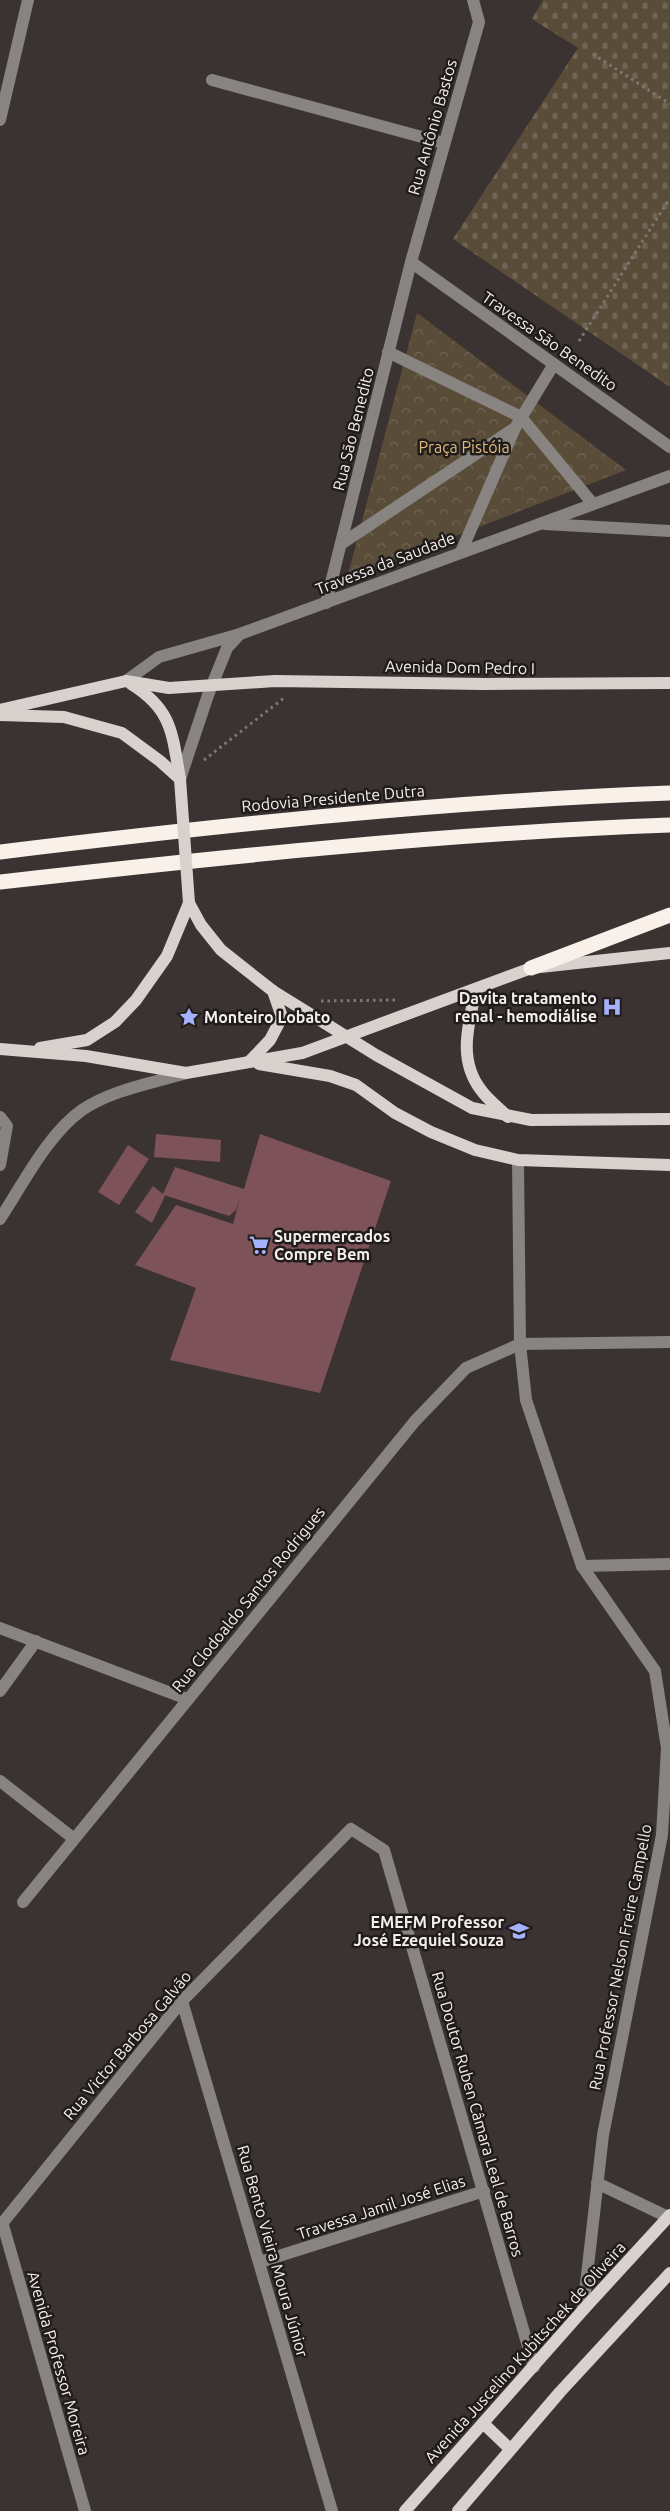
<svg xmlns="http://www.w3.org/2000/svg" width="670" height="2511" viewBox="0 0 670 2511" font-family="Ubuntu,sans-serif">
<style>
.cemetery{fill:url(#cemetery-stones)}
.park{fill:url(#park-crowns)}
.building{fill:#7d5258}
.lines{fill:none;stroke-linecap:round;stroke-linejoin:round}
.path{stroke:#7f7877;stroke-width:3;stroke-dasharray:2.5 4;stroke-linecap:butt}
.minor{stroke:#878481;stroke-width:12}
.major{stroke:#d9d1cd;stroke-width:12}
.highway{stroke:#f9f0ea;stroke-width:15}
.major-bridge{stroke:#d9d1cd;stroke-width:12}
.labels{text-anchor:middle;stroke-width:5;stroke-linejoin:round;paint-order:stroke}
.street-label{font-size:16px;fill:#f4eeed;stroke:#201c1b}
.park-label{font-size:16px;fill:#e0bb7f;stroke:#201c1b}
.poi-label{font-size:16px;font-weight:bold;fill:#f4eeed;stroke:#201c1b;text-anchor:end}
</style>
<defs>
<pattern id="cemetery-stones" width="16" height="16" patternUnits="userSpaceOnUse" patternTransform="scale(1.25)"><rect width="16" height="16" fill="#594c38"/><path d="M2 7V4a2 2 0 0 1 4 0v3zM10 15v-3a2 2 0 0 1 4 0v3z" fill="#716655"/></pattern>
<pattern id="park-crowns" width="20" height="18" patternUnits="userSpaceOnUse" patternTransform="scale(1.25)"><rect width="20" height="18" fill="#594c38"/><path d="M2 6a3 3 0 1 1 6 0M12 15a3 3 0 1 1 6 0" fill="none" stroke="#716655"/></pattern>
</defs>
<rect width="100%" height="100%" fill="#3b3332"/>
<path class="cemetery" d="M543 0H670V387L453 239 578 48 532 19Z"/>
<path class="park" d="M417 313 626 470 347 578Z"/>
<g class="building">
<path d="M156 1134 221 1140 220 1162 154 1157Z"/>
<path d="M260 1134 391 1181 320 1393 170 1360 196 1288 135 1265 176 1205 233 1224 240 1198 236 1210 229 1216 164 1195 165 1196 152 1223 135 1212 153 1186 163 1194 175 1167 244 1189Z"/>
<path d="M128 1145 149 1159 119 1205 98 1192Z"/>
</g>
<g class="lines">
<g class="path">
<path d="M593 54 670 104"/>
<path d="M579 341 670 198"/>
<path d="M204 760 284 698"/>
<path d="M321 1001 395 1000"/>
</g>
<g class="minor">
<path d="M212 80 444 143"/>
<path d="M0 120 28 0"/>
<path d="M411 262 670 447"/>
<path d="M388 352 521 417 593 504"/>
<path d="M545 524 670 531"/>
<path d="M341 544 515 428 554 364"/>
<path d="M461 552 515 428"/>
<path d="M326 603 411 262 479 22 473 0"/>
<path d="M126 681 159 657 240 634 670 476"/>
<path d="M180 779 208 695 227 648 240 634"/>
<path d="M0 1117 7 1126 0 1165"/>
<path d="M518 1160 520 1344 526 1400 582 1566 655 1671 667 1748 662 1835 603 2135 583 2310"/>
<path d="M0 1219C23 1184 48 1134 82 1110 111 1090 153 1083 186 1073"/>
<path d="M582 1566 670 1564"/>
<path d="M0 1628 187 1699"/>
<path d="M0 1691 36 1641"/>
<path d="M0 1781 73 1838"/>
<path d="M23 1902 415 1421 466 1368 520 1344 670 1342"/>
<path d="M182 2001 332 2511"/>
<path d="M597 2183 668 2217"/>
<path d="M3 2225 85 2511"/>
<path d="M0 2226 182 2001 351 1829 384 1850 534 2367"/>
<path d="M260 2262 484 2191"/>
</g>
<g class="major">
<path d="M131 684C173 710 172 734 180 779"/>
<path d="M0 710 126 681 169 688 275 681 485 684 670 683"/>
<path d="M0 715 64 717 122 733 160 761 180 779"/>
<path d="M189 903 201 925 221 950 273 991 376 1055 472 1108 531 1120 670 1119"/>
<path d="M476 989C469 1023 457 1059 481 1090 488 1100 499 1108 508 1117"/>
<path d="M40 1048 87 1040 115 1022 136 1000 167 956 189 903"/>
<path d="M0 1049 86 1056 186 1073 302 1053 531 968 670 953"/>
<path d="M249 1062 270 1040 282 1017 273 991"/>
<path d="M259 1064 330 1076 356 1085 395 1113 431 1132 475 1150 518 1160 670 1165"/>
<path d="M484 2424 510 2449"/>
<path d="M405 2511 583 2310 670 2215"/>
<path d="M458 2511 560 2392 670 2273"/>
</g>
<g class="highway">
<path d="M0 852C223 825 446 801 670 793"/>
<path d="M0 882C223 857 446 833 670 825"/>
<path d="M531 968 670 915"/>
</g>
<path class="major-bridge" d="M180 779 189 903"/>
</g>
<defs>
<symbol id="hospital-bare" viewBox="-9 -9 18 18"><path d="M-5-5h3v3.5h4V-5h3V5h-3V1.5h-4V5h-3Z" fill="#a6b1fc" stroke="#201c1b" stroke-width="2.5" paint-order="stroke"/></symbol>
<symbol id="sight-bare" viewBox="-9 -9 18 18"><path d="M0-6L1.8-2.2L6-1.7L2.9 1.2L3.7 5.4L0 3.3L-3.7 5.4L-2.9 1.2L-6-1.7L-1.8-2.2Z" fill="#a6b1fc" stroke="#201c1b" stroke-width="2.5" paint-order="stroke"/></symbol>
<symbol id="supermarket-bare" viewBox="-9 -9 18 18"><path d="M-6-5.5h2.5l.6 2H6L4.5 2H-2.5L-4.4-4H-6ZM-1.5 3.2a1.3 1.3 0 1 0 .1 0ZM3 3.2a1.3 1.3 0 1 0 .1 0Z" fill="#a6b1fc" stroke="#201c1b" stroke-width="2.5" paint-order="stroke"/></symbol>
<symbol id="school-bare" viewBox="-9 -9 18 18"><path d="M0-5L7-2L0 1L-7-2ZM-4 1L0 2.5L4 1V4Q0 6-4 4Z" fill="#a6b1fc" stroke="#201c1b" stroke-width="2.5" paint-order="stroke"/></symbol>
</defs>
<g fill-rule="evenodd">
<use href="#hospital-bare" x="598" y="993" width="28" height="28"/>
<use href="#sight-bare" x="175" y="1003" width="28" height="28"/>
<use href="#supermarket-bare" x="245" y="1231" width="28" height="28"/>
<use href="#school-bare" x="505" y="1917" width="28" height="28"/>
</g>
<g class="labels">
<g class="street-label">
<text transform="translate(432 127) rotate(-74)" y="6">Rua Antônio Bastos</text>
<text transform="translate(550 341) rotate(35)" y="6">Travessa São Benedito</text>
<text transform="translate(353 429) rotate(-76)" y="6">Rua São Benedito</text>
<text transform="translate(385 563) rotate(-21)" y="6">Travessa da Saudade</text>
<text transform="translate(460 667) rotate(1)" y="6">Avenida Dom Pedro I</text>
<text transform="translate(333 798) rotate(-5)" y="6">Rodovia Presidente Dutra</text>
<text transform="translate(248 1599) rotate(-51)" y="6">Rua Clodoaldo Santos Rodrigues</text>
<text transform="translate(620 1957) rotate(-79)" y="6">Rua Professor Nelson Freire Campello</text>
<text transform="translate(127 2045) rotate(-50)" y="6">Rua Victor Barbosa Galvão</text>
<text transform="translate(478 2114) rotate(74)" y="6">Rua Doutor Ruben Câmara Leal de Barros</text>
<text transform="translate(381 2207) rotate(-18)" y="6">Travessa Jamil José Elias</text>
<text transform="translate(273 2251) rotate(74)" y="6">Rua Bento Vieira Moura Júnior</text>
<text transform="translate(525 2352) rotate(-48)" y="6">Avenida Juscelino Kubitschek de Oliveira</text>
<text transform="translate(59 2363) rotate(74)" y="6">Avenida Professor Moreira</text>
</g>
<g class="park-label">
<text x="464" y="453">Praça Pistóia</text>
</g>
<g class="poi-label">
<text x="597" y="1004">Davita tratamento<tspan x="597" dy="18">renal - hemodiálise</tspan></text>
<text x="204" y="1023" text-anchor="start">Monteiro Lobato</text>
<text x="274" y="1242" text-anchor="start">Supermercados<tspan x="274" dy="18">Compre Bem</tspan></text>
<text x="504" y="1928">EMEFM Professor<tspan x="504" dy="18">José Ezequiel Souza</tspan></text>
</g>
</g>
</svg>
